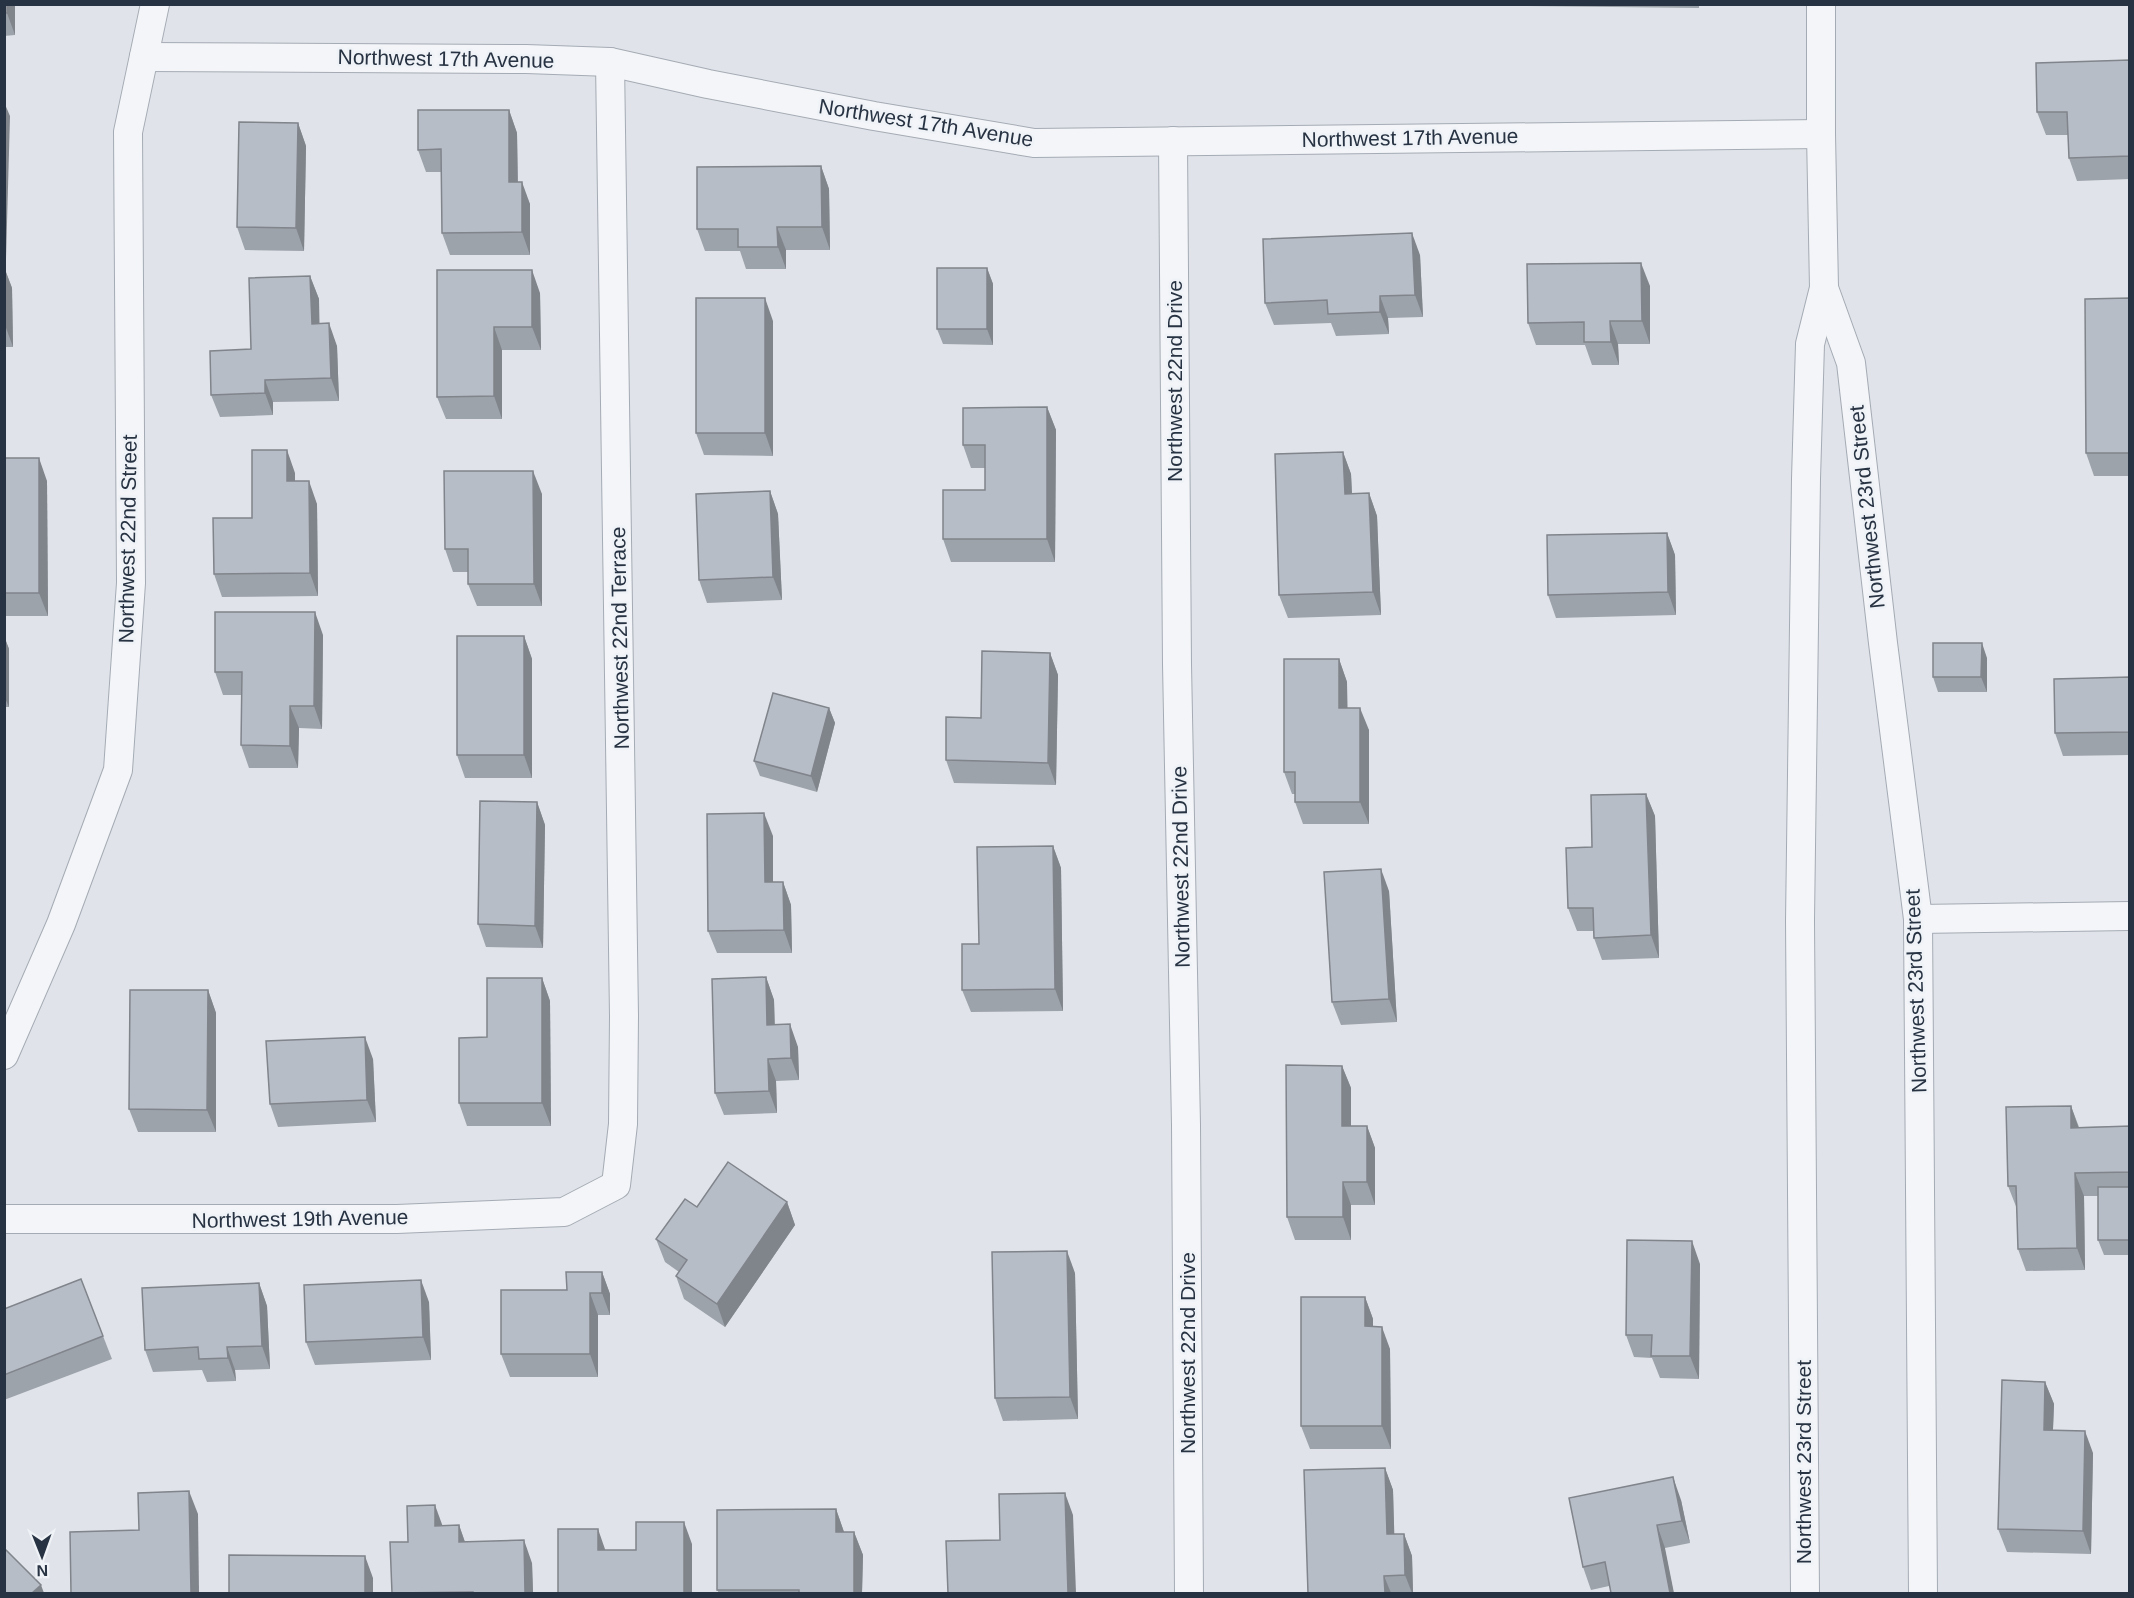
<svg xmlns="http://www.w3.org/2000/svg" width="2134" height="1598" viewBox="0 0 2134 1598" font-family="Arial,sans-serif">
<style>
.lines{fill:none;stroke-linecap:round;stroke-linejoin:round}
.minor-casing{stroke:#a5abb4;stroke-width:30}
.minor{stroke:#f3f5f8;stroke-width:28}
.wall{fill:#9da3ab}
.shaded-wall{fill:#80848b}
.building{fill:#b7bdc7;stroke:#80848b;stroke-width:1.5}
.labels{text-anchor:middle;stroke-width:5;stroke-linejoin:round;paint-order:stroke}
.street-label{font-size:21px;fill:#273242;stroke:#eff3f7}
</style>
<rect width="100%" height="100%" fill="#e0e4ea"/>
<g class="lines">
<defs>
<g id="minor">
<path d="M144 57 526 59 610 62 708 84 874 116 1034 143 1821 134"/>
<path d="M1173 141 1177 664 1186 1125 1189 1594"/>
<path d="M1824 288 1851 363 1883 643 1918 919 1923 1594"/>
<path d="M1918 919 2130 916"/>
<path d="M4 1055 61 924 118 770 131 583 128 132 155 4"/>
<path d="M4 1219H397L564 1212 616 1185 623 1124 624 1016 610 62"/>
<path d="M1805 1594 1800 921 1806 479 1810 344 1824 288 1821 134V4"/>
</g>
</defs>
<use href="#minor" class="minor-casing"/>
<use href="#minor" class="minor"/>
</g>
<g class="wall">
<path d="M4 4H15V35L4 36Z"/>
<path d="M1525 4H1699V8L1526 6Z"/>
<path d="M2130 60V179L2077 181 2069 158 2068 135H2046L2037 112Z"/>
<path d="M509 110 517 133 518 182 530 204V255H450L442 233V172H426L418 150Z"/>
<path d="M298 123 306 146 304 251 245 250 237 227Z"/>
<path d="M821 166 829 189 830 250H786V269H746L740 251H705L697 229Z"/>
<path d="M1420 255 1423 317 1388 318 1389 334 1336 336 1331 323 1274 325 1265 303Z"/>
<path d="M4 267 12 288 13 347H4Z"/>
<path d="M987 268 993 284V345L943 344 937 329Z"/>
<path d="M437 270 540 293 541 350H502V419H446L437 397Z"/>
<path d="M310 276 319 299V323L337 346 339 401 273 402V415L220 417 211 395 251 349Z"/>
<path d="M1650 286V344H1618L1619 365H1592L1585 345H1536L1528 323Z"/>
<path d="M2130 298V476H2094L2086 453Z"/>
<path d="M773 321V456L704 455 696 433Z"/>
<path d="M1047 407 1056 430 1055 562H951L943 539 985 490V468H971L963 445Z"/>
<path d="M1343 452 1351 474 1352 494 1369 493 1377 516 1381 615 1288 618 1279 595Z"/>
<path d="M4 458 47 481 48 616H4Z"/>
<path d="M295 473V481L317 504 318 596 222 597 214 574 252 518Z"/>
<path d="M770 491 778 514 782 600 707 603 699 580Z"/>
<path d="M542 494V606H477L468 584V572H453L445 549Z"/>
<path d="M1667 533 1675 555 1676 615 1556 618 1548 595Z"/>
<path d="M323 635 322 729 299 728 298 768H249L241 745 242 695H223L215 672Z"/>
<path d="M4 636 9 649V707H4Z"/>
<path d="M524 636 532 659V778H465L457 755Z"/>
<path d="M1050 653 1058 675 1056 785 954 783 946 760 981 718Z"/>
<path d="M1987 658V692H1938L1933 677Z"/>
<path d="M1339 659 1347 682V708L1369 730V824H1303L1295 802V794H1292L1284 772Z"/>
<path d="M2130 677V755L2063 756 2055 733Z"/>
<path d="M829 708 835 723 817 792 760 776 754 761Z"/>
<path d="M1646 794 1655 816 1659 958 1602 960 1594 938 1593 931H1577L1568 908 1592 847Z"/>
<path d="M537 802 545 825 543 948 486 947 478 924Z"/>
<path d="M773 836V882H783L791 905 792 953H717L708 931Z"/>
<path d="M1053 846 1061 868 1063 1011 971 1012 962 990 979 944Z"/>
<path d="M1389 891 1397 1022 1341 1025 1332 1002Z"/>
<path d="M766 977 774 1000 775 1025 798 1047 799 1080 776 1081 777 1113 724 1115 715 1093Z"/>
<path d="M542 978 550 1001 551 1126H467L459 1103 487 1037Z"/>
<path d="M208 990 216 1013V1132H138L129 1109Z"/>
<path d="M373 1059 376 1122 278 1127 270 1104Z"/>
<path d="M1342 1066 1351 1088V1126H1367L1375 1148V1205H1351V1240H1295L1287 1217Z"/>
<path d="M2071 1106 2079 1127 2130 1126V1255H2104L2098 1240V1196H2084L2085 1270 2026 1271 2018 1249 2017 1209 2008 1186Z"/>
<path d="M787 1202 795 1225 725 1327 684 1299 676 1276 679 1272 665 1262 656 1239Z"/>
<path d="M1700 1264 1699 1379 1660 1378 1652 1358 1634 1357 1626 1335Z"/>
<path d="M602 1272 610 1294V1315H598V1377H510L501 1354 567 1290Z"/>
<path d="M1075 1273 1078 1419 1003 1421 995 1398Z"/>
<path d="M259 1283 267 1306 270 1369 235 1370 236 1381 207 1382 202 1370 153 1372 145 1350Z"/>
<path d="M1365 1297 1373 1319V1327L1390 1349 1391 1449H1310L1301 1426Z"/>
<path d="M429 1302 431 1360 315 1365 306 1342Z"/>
<path d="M4 1309 103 1336 112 1359 4 1400Z"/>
<path d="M2045 1382 2054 1404 2053 1430 2093 1453 2091 1554 2007 1552 1998 1529Z"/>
<path d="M1385 1468 1393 1490 1394 1534H1404L1412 1556 1413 1593H1308Z"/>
<path d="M1681 1500 1690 1543 1665 1548 1609 1586 1591 1590 1583 1567Z"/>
<path d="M836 1509 844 1532H854L863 1555 862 1593H719L717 1590Z"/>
<path d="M459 1525 465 1542 532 1563 533 1593H392L408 1542 443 1526Z"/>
</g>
<g class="shaded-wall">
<path d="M7 4H15V35L7 13Z"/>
<path d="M4 102 10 116 6 259 4 257Z"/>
<path d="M509 110 517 133 518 205 509 182Z"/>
<path d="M298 123 306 146 304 251 296 228Z"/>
<path d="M821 166 829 189 830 250 822 227Z"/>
<path d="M522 182 530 204V255L522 232Z"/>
<path d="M777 227 786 250V269L778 247Z"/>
<path d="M1412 233 1420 255 1423 317 1415 295Z"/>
<path d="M1641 263 1650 286V344L1642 321Z"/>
<path d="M4 267 12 288 13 347 5 325Z"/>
<path d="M987 268 993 284V345L987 329Z"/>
<path d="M532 270 540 293 541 350 532 327Z"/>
<path d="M310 276 319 299 320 346 312 324Z"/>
<path d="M1380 296 1388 318 1389 334 1380 312Z"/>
<path d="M765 298 773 321V456L765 433Z"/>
<path d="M1610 321 1618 344 1619 365 1611 342Z"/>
<path d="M329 323 337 346 339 401 331 378Z"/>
<path d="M494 327 502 350V419L494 396Z"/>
<path d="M265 380 273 402V415L265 393Z"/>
<path d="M1047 407 1056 430 1055 562 1047 539Z"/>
<path d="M287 450 295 473V504L287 481Z"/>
<path d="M1343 452 1351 474 1353 516 1345 494Z"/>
<path d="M39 458 47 481 48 616 39 593Z"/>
<path d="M533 471 542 494V606L534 584Z"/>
<path d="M309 481 317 504 318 596 310 573Z"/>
<path d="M770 491 778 514 782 600 773 577Z"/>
<path d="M1369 493 1377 516 1381 615 1373 592Z"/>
<path d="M1667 533 1675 555 1676 615 1668 592Z"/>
<path d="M315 612 323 635 322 729 314 706Z"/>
<path d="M4 636 9 649V707L4 696Z"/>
<path d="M524 636 532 659V778L524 755Z"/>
<path d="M1982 643 1987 658V692L1981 677Z"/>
<path d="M1050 653 1058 675 1056 785 1048 763Z"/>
<path d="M1339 659 1347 682 1348 731 1339 708Z"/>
<path d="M290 706 299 728 298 768 290 746Z"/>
<path d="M829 708 835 723 817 792 811 776Z"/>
<path d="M1360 708 1369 730V824L1360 802Z"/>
<path d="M1646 794 1655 816 1659 958 1651 935Z"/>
<path d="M537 802 545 825 543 948 535 926Z"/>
<path d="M764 813 773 836V905L765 882Z"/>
<path d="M1053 846 1061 868 1063 1011 1055 989Z"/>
<path d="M1381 869 1389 891 1397 1022 1389 999Z"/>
<path d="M783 882 791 905 792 953 784 930Z"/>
<path d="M766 977 774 1000 775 1048 767 1025Z"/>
<path d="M542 978 550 1001 551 1126 542 1103Z"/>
<path d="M208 990 216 1013V1132L207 1110Z"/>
<path d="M790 1024 798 1047 799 1080 791 1058Z"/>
<path d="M365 1037 373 1059 376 1122 367 1100Z"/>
<path d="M768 1059 776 1081 777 1113 769 1091Z"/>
<path d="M1342 1066 1351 1088V1149L1342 1126Z"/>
<path d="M2071 1106 2079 1129 2071 1128Z"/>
<path d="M1367 1126 1375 1148V1205L1367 1182Z"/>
<path d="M2075 1173 2084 1196 2085 1270 2077 1248Z"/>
<path d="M1343 1182 1351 1205V1240L1343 1217Z"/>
<path d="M787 1202 795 1225 725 1327 717 1304Z"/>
<path d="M1692 1241 1700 1264 1699 1379 1690 1356Z"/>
<path d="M1067 1251 1075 1273 1078 1419 1070 1397Z"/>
<path d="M602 1272 610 1294V1315L602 1293Z"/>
<path d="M421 1280 429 1302 431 1360 423 1337Z"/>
<path d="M259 1283 267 1306 270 1369 262 1346Z"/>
<path d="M590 1293 598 1315V1377L590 1354Z"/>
<path d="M1365 1297 1373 1319V1349L1365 1326Z"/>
<path d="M1382 1327 1390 1349 1391 1449 1382 1426Z"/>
<path d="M227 1347 235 1370 236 1381 228 1358Z"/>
<path d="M2045 1382 2054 1404 2052 1452 2044 1430Z"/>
<path d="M2085 1431 2093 1453 2091 1554 2083 1531Z"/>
<path d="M1385 1468 1393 1490 1395 1557 1387 1534Z"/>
<path d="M1673 1477 1681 1500 1690 1543 1682 1521Z"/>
<path d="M189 1491 198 1514 199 1593H191Z"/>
<path d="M1065 1493 1073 1515 1076 1593H1068Z"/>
<path d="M435 1505 443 1527 435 1526Z"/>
<path d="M836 1509 844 1532H836Z"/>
<path d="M684 1522 692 1544V1593H684Z"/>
<path d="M459 1525 467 1548 459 1542Z"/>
<path d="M1657 1525 1665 1548 1674 1593H1670Z"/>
<path d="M598 1529 606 1552 598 1550Z"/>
<path d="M854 1532 863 1555 862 1593H854Z"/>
<path d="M1404 1534 1412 1556 1413 1593H1412L1405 1575Z"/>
<path d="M524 1540 532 1563 533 1593H525Z"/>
<path d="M365 1556 373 1578V1593H365Z"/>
<path d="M1384 1576 1391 1593H1385Z"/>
<path d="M41 1585 44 1593H32Z"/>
</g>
<g class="building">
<rect x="4" y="4" width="3" height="9"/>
<path d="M2130 60V156L2069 158 2067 112H2037L2036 63Z"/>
<path d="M418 110H509V182H522V232L442 233 441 149 418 150Z"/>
<path d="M239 122 298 123 296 228 237 227Z"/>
<path d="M821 166 822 227H777L778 247H738V229H697V167Z"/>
<path d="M1412 233 1415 295 1380 296V312L1328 314 1327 300 1265 303 1263 239Z"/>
<path d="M1641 263 1642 321H1610L1611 342H1584V322L1528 323 1527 264Z"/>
<rect x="937" y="268" width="50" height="61"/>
<path d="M437 270H532V327H494V396L437 397Z"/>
<path d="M310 276 312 324 329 323 331 378 265 380V393L211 395 210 351 251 349 249 278Z"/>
<path d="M4 288 5 325H4Z"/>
<rect x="696" y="298" width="69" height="135"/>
<path d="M2130 298V453H2086L2085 299Z"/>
<path d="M1047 407V539H943V490H985V445H963V408Z"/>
<path d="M252 450H287V481H309L310 573 214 574 213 518H252Z"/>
<path d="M1343 452 1345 494 1369 493 1373 592 1279 595 1275 454Z"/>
<rect x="4" y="458" width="35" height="135"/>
<path d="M444 471H533L534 584H468V549H445Z"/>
<path d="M770 491 773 577 699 580 696 494Z"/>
<path d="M1667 533 1668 592 1548 595 1547 535Z"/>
<path d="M215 612H315L314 706H290V746L241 745 242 672H215Z"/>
<rect x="457" y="636" width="67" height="119"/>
<path d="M1933 643H1982L1981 677H1933Z"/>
<path d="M982 651 1050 653 1048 763 946 760V717L981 718Z"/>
<path d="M1284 659H1339V708H1360V802H1295V772H1284Z"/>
<path d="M2130 677V732L2055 733 2054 679Z"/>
<path d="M773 693 829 708 811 776 754 761Z"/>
<path d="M1646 794 1651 935 1594 938 1593 908H1568L1566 848 1592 847 1591 795Z"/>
<path d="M480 801 537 802 535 926 478 924Z"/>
<path d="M764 813 765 882H783L784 930 708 931 707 814Z"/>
<path d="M1053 846 1055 989 962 990V944H979L977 847Z"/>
<path d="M1381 869 1389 999 1332 1002 1324 872Z"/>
<path d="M766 977 767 1025 790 1024 791 1058 768 1059 769 1091 715 1093 712 979Z"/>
<path d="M487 978H542V1103H459V1038L487 1037Z"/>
<path d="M130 990H208L207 1110 129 1109Z"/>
<path d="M365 1037 367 1100 270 1104 266 1041Z"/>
<path d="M1286 1065 1342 1066V1126H1367V1182H1343V1217H1287Z"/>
<path d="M2071 1106V1128L2130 1126V1172L2075 1173 2077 1248 2018 1249 2016 1186H2008L2006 1107Z"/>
<path d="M728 1162 787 1202 717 1304 676 1276 687 1260 656 1239 685 1199 697 1207Z"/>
<rect x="2098" y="1187" width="32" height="53"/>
<path d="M1627 1240 1692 1241 1690 1356H1651L1652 1335H1626Z"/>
<path d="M1067 1251 1070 1397 995 1398 992 1252Z"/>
<path d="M566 1272H602V1293H590V1354H501V1290H567Z"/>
<path d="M81 1279 103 1336 4 1375V1309Z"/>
<path d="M421 1280 423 1337 306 1342 304 1285Z"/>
<path d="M259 1283 262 1346 227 1347 228 1358 199 1359 198 1347 145 1350 142 1288Z"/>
<path d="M1301 1297H1365V1326L1382 1327V1426H1301Z"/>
<path d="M2002 1380 2045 1382 2044 1430 2085 1431 2083 1531 1998 1529Z"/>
<path d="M1385 1468 1387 1534H1404L1405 1575 1384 1576 1385 1593H1308L1304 1470Z"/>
<path d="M1673 1477 1682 1521 1657 1525 1670 1593H1611L1605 1562 1583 1567 1569 1498Z"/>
<path d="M189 1491 191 1593H71L70 1532 139 1530 138 1493Z"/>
<path d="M1065 1493 1068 1593H948L946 1541 1000 1540 999 1494Z"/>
<path d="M435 1505V1526L459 1525V1542L524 1540 525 1593H473V1592L392 1593 390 1542H408L407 1506Z"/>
<path d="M836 1509V1532H854V1593H799V1590H717V1510Z"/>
<path d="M636 1522H684V1593H558V1529H598V1550H636Z"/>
<path d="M4 1548 41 1585 32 1593H4Z"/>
<path d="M229 1555 365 1556V1593H229Z"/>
</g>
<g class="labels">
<g class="street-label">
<text transform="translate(446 59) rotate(1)" y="7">Northwest 17th Avenue</text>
<text transform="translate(926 123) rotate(9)" y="7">Northwest 17th Avenue</text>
<text transform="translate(1410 138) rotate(-1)" y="7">Northwest 17th Avenue</text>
<text transform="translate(1175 381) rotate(-90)" y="7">Northwest 22nd Drive</text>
<text transform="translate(1867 507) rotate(-96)" y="7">Northwest 23rd Street</text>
<text transform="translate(128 539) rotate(-89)" y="7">Northwest 22nd Street</text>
<text transform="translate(620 638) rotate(-91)" y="7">Northwest 22nd Terrace</text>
<text transform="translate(1181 867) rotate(-91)" y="7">Northwest 22nd Drive</text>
<text transform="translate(1916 991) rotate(-92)" y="7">Northwest 23rd Street</text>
<text transform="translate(300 1219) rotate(-1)" y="7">Northwest 19th Avenue</text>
<text transform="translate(1188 1353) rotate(-90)" y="7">Northwest 22nd Drive</text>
<text transform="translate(1804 1462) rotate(-90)" y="7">Northwest 23rd Street</text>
</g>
</g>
<rect width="2134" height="1598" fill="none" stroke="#273242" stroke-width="12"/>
<g transform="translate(42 1556) rotate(179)" stroke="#eff3f7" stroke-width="4.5" paint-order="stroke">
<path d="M0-4.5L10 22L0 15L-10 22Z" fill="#273242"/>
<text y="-9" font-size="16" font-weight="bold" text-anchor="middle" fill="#273242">N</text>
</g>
</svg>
